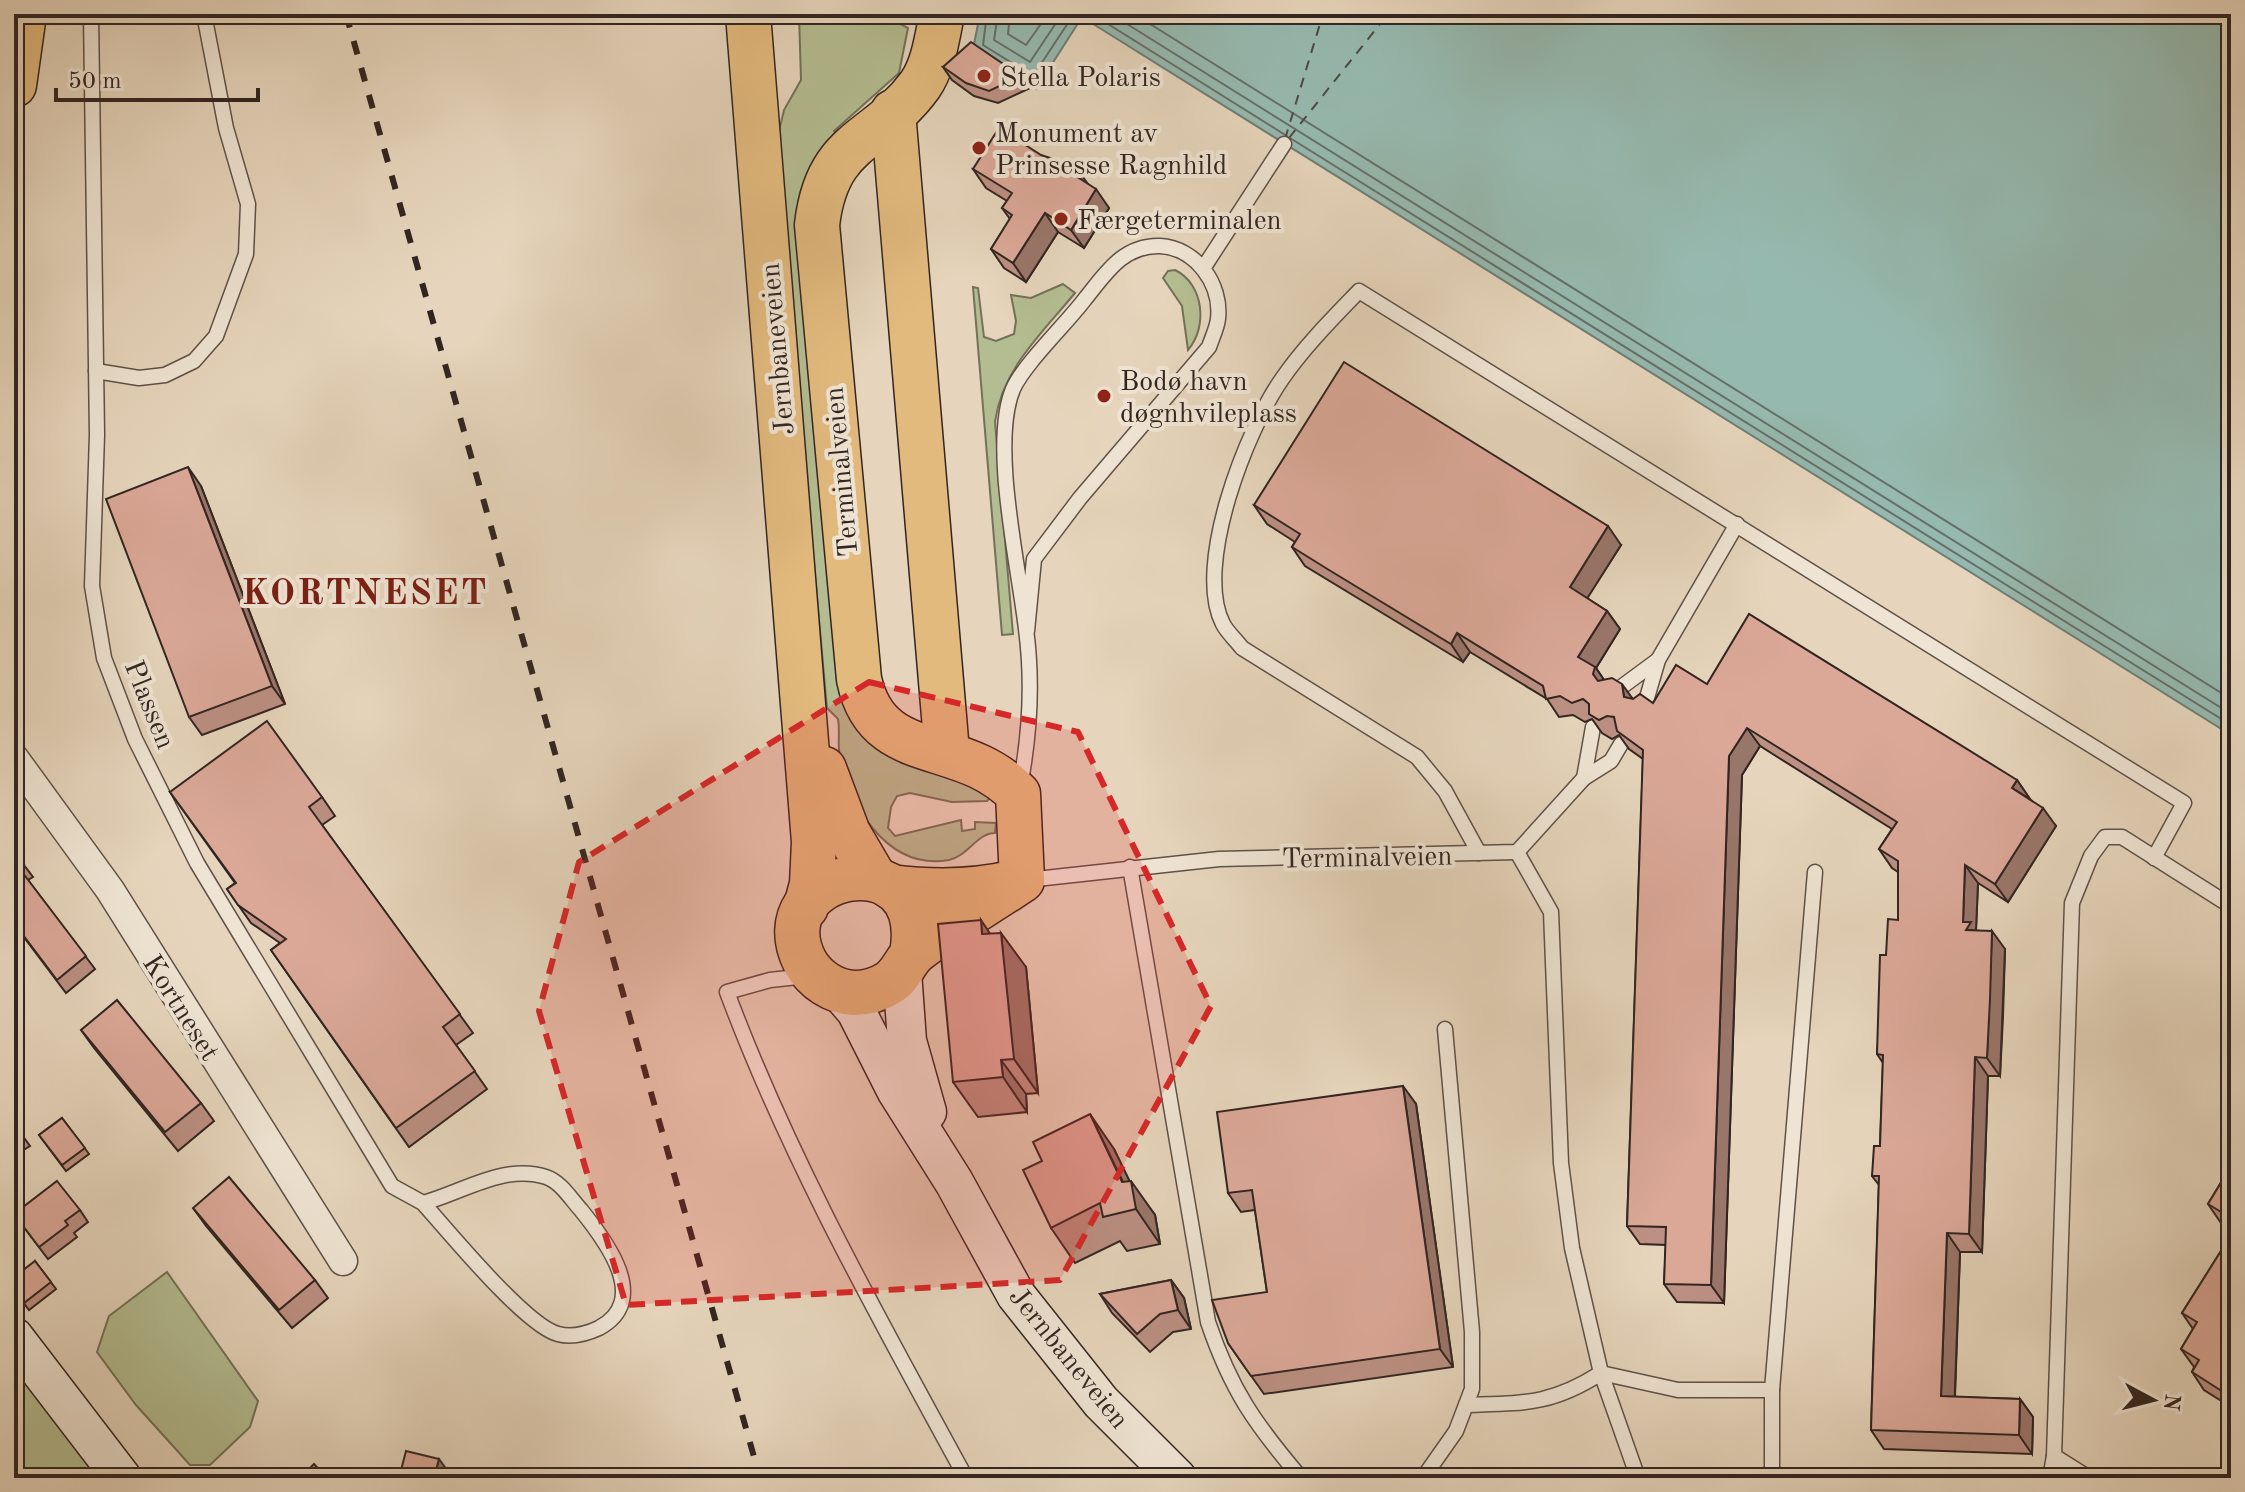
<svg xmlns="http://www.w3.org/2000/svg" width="2245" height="1492" viewBox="0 0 2245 1492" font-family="'Old Standard TT',serif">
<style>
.green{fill:#b4bd91;stroke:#737159;stroke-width:2}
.water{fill:#96b9af;stroke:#6e7e76;stroke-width:2}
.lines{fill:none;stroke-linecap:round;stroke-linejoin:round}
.shore{stroke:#646f68;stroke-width:2}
.ferry{stroke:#4b4a44;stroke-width:2;stroke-dasharray:10 8;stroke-linecap:butt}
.lane-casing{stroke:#5f5148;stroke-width:17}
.street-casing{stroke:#5f5148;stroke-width:31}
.secondary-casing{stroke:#322521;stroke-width:41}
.highway-casing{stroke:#322521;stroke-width:47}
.lane{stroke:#efe4d3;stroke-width:14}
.street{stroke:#efe4d3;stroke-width:28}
.secondary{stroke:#efe4d3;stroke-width:38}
.highway{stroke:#e3ba7e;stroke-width:44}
.rail{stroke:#322521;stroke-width:6;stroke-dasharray:14 14;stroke-linecap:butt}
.wall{fill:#bc9083;stroke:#322521;stroke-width:2}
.shaded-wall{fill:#99766a;stroke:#322521;stroke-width:2}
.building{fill:#dba898;stroke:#322521;stroke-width:2}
.marked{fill:#d62828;fill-opacity:0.2;stroke:#d62828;stroke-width:6;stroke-dasharray:16 10;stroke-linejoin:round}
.poi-dot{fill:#8f2418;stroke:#efe4d3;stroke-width:3}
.labels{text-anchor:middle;stroke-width:8;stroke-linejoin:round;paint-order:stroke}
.poi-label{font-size:28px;fill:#322521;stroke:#efe4d3;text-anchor:start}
.street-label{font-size:28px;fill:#322521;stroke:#efe4d3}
.district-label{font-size:36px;font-weight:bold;letter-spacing:2px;fill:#7a1f14;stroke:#efe4d3}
</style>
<rect width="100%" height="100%" fill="#e6d5bc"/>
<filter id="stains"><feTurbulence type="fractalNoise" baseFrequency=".0025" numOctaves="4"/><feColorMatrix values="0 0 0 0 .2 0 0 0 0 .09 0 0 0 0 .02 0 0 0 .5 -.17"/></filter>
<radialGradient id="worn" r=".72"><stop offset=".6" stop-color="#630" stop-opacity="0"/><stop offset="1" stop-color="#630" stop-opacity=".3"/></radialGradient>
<g class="green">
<path d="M799 14H882L908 28 899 73 834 131 838 135 825 150 846 702 919 762 991 796 987 801 952 802 910 793 897 796 891 807 888 828 895 836 961 820 962 831 975 829V822L996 823 995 833C977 833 968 856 949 860 886 871 847 803 839 750 838 740 840 730 838 719L827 708 778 166V135L784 110 801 80Z"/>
<path d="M1175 270C1204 284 1208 327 1188 350L1182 306 1163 278 1168 271Z"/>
<path d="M1063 284 1075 293C1042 333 1002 369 995 422L1013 634 1002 635 973 287 978 288 984 337 996 341 1014 334 1016 321 1011 295 1031 298Z"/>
<path d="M167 1272 258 1401 250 1427 210 1465H190L136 1405 97 1352 109 1316Z"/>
<path d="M14 1360 105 1478H14Z"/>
</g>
<path class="water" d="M980 14H2231V735L1082 17 1036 89 973 49Z"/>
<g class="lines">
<g class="shore">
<path d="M987 14 983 45 1033 76 1074 14"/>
<path d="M998 14 994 40 1030 62 1062 14"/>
<path d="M1010 14 1008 34 1026 45 1048 14"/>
<path d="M1092 14 1287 136"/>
<path d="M1111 14 2231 714"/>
<path d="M1134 14 2231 699"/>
<path d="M1290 138 2231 725"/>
</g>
<g class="ferry">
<path d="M1289 138 1388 14"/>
<path d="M1285 139 1323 14"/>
</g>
<defs>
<g id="lane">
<path d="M91 14 97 435 92 586 104 658 135 739 197 863 392 1186 423 1203C461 1193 505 1163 546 1177 561 1182 571 1199 581 1210 606 1241 651 1300 599 1328 586 1334 572 1338 558 1334 526 1326 448 1231 423 1203"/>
<path d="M1204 267 1284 144"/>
<path d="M96 371 139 378 165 375 194 361 216 336 246 254 248 204 226 128 204 14"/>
<path d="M1616 691 1658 660"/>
<path d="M1644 708 1658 660 1737 524"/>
<path d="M1584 778 1593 727"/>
<path d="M1020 786C1030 734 1033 682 1026 629 1019 567 990 444 1013 389 1024 364 1067 323 1085 299 1106 273 1123 245 1160 246 1196 248 1222 284 1218 319 1217 328 1212 338 1209 347L1080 498 1034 559 1027 631"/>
<path d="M1517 852 1551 912 1561 1163 1572 1248 1601 1373 1678 1390H1772"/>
<path d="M1479 853 1445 791 1417 757 1242 648C1236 640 1227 632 1223 624 1193 566 1247 429 1282 379 1304 347 1333 318 1359 291L2184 803 2154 858"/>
<path d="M1130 867 1208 1322C1231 1390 1255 1424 1301 1478"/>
<path d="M1027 880 1219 859 1517 852 1584 778 1611 761 1621 744"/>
<path d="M807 976 770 980 727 992C790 1161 880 1320 966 1478"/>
<path d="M1466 1405C1524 1403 1551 1405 1601 1373L1638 1478"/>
<path d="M2054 1456 2089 1478"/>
<path d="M1423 1478 1456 1431 1472 1389V1332L1445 1029"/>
<path d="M1772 1478V1390L1815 872"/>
<path d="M2050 1478 2054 1456 2072 903 2091 856 2105 837H2122L2231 906"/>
</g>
<path id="street" d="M14 758 110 890 343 1261"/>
<g id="secondary">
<path d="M902 972 907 1041 927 1112"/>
<path d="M838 990 856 1011 896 1090 954 1182 1016 1295 1101 1402 1177 1478"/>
<path d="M14 1337 122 1478"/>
</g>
<g id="highway">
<path d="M748 14 814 842 812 884 806 907"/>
<path d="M942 14C937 37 934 65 920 85 877 144 827 137 817 225L859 679C877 767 961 734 1018 794L1022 880"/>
<path d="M14 85 24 14"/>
<path d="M893 112 947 752"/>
<path d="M824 769 848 833 875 879"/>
<path d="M891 887C931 892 973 892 1012 883"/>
<path d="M912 954C933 834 759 871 805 962 815 980 834 992 854 993 867 993 878 990 889 983 902 975 905 960 916 951 949 925 987 904 1022 880"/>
</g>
</defs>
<use href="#lane" class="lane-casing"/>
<use href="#street" class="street-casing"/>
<use href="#secondary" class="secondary-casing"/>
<use href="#highway" class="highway-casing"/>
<use href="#lane" class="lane"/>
<use href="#street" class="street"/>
<use href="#secondary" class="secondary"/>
<use href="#highway" class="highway"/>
<path class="rail" d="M346 14 760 1478"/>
</g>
<g class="wall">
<path d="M943 67 1021 76 1030 88 998 103 974 96 952 80Z"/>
<path d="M973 169 1088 184 1109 208 1084 248 1058 232 1026 282 1004 268 991 249 1010 219 1002 208 1007 201 986 188Z"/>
<path d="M201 486 285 704 202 735 189 717Z"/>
<path d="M1254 505 1621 545 1587 598 1607 611 1620 629 1596 668 1604 680 1633 699 1653 703 1707 684 2017 780 2030 799 2056 826 2008 902 1978 883 1976 930 2005 949 2003 1017 2000 1076H1988L1982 1252H1960L1955 1397 2020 1399 2033 1417 2032 1454 1884 1449 1871 1430 1879 1185 1872 1176 1880 1146 1883 1063 1877 1054 1886 955 1898 920V872L1892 868 1879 849 1892 829 1760 746 1742 775 1724 1303 1677 1302 1664 1284 1666 1245 1640 1244 1627 1226 1643 759 1629 749 1619 735 1612 739 1602 733 1592 719 1585 722 1573 715 1559 717 1547 699 1470 652 1463 662 1305 566 1292 547 1295 542 1267 524Z"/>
<path d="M170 792 322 797 335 816 322 825 473 1033 456 1045 487 1089 409 1147 271 950 280 943 251 923 227 889 235 883Z"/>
<path d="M14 852 33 877 28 880 95 969 66 993 14 924Z"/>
<path d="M990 934 1026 967 1038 1093 1026 1094 1027 1112 978 1117 953 1082Z"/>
<path d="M81 1030 201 1103 214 1121 178 1151 94 1048Z"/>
<path d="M1416 1104 1453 1367 1264 1394 1228 1343 1267 1292 1255 1210 1241 1212 1228 1193Z"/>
<path d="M62 1118 89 1154 66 1171 39 1135Z"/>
<path d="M14 1124 30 1146 14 1156Z"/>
<path d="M1114 1149 1129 1181 1155 1215 1160 1244 1127 1251 1120 1241 1075 1263 1051 1228 1042 1161Z"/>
<path d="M2231 1166V1229L2221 1223 2208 1204Z"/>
<path d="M193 1208 315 1280 328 1298 292 1328 206 1226Z"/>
<path d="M80 1210 88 1222 74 1233 77 1237 48 1259 14 1214Z"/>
<path d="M2231 1235V1407L2204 1390 2192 1372 2194 1367 2181 1349 2193 1329 2182 1313Z"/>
<path d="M35 1261 56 1289 29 1310 14 1290Z"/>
<path d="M1171 1280 1184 1298 1191 1329 1173 1332 1150 1352 1112 1313 1100 1294Z"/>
</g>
<g class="shaded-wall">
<path d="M1075 166 1088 184 1071 173Z"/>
<path d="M1096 189 1109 208 1084 248 1071 230Z"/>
<path d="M1045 213 1058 232 1026 282 1013 263Z"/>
<path d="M188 467 201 486 285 704 272 686Z"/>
<path d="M1608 526 1621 545 1583 605 1570 587Z"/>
<path d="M1607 611 1620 629 1596 668 1608 686 1606 693 1578 657Z"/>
<path d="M1457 633 1470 652 1463 662 1451 644Z"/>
<path d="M1622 684 1635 702 1624 697Z"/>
<path d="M1747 728 1760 746 1742 775 1724 1303 1711 1285 1729 756Z"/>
<path d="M2017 780 2030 799 2012 788Z"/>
<path d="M2043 808 2056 826 2008 902 1995 884Z"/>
<path d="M1965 865 1978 883 1976 930H1966L1963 922Z"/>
<path d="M981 920 1003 953 1001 933 1026 967 1038 1093 1014 1059 982 934Z"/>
<path d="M1992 931 2005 949 2000 1076 1987 1058Z"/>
<path d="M1975 1057 1988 1076 1982 1252 1969 1234Z"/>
<path d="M1001 1060 1026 1094 1027 1112 1003 1077Z"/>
<path d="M1403 1086 1416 1104 1453 1367 1440 1349Z"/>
<path d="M1090 1114 1114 1149 1132 1186 1131 1181 1155 1215 1160 1244 1136 1209Z"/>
<path d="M1947 1233 1960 1252 1954 1415 1941 1396Z"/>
<path d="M1171 1280 1184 1298 1191 1329 1178 1310Z"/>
<path d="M2020 1399 2033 1417 2032 1454 2019 1435Z"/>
<path d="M439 1459 447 1470 445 1478H434Z"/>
<path d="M23 1467 31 1478H25Z"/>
</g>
<g class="building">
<path d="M971 42 1021 76 989 91 966 83 943 67Z"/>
<path d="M999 128 1041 155 1075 166 1071 173 1096 189 1071 230 1045 213 1013 263 991 249 1012 215 1002 208 1012 193 973 169Z"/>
<path d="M1344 362 1608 526 1570 587 1607 611 1578 657 1595 667 1593 674 1598 681 1612 678 1622 684 1624 697 1633 699 1640 694 1653 703 1676 665 1707 684 1749 614 2017 780 2012 788 2043 808 1995 884 1965 865 1963 922H1971L1966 930 1992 931 1990 999 1987 1058 1975 1057 1969 1234 1947 1233 1941 1396 2020 1399 2019 1435 1871 1430 1879 1176H1872L1874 1146H1880L1883 1055 1877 1054 1880 955H1886L1888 919 1898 920V861L1879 849 1897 822 1747 728 1729 756 1711 1285 1664 1284 1666 1227 1627 1226 1643 750 1617 731 1614 717 1607 716 1599 720 1589 714V704L1583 699 1572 703 1560 696 1546 699 1543 686 1457 633 1451 644 1329 570 1292 547 1300 534 1254 505Z"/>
<path d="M188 467 272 686 189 717 106 499Z"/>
<path d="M267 721 322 797 309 807 460 1014 443 1027 475 1071 396 1128 271 950 286 939 238 905 227 889 236 883 170 792Z"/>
<path d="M14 852 24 864 19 868 86 956 57 980 14 923Z"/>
<path d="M981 920 982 934 1001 933 1014 1059 1001 1060 1003 1077 953 1082 938 924Z"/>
<path d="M117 1000 201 1103 165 1132 81 1030Z"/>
<path d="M1403 1086 1440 1349 1251 1376 1228 1343 1212 1300 1267 1292 1252 1190 1228 1193 1217 1112Z"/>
<path d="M1090 1114 1122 1182 1131 1181 1136 1209 1103 1217 1100 1203 1051 1228 1023 1170 1042 1161 1033 1142Z"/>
<path d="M62 1118 85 1148 62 1165 39 1135Z"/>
<path d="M14 1124 21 1133 14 1138Z"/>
<path d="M2231 1166V1218L2208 1204Z"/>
<path d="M229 1177 315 1280 279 1310 193 1208Z"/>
<path d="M57 1181 80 1210 65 1221 68 1225 39 1247 14 1214Z"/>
<path d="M2231 1235V1397L2192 1372 2199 1360 2181 1349 2197 1322 2182 1313Z"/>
<path d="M35 1261 51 1282 24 1303 14 1290V1277Z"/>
<path d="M1171 1280 1178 1310 1160 1314 1137 1334 1100 1294Z"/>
<path d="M406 1451 439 1459 434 1478H399Z"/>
<path d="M314 1464 327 1478H300Z"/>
<path d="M23 1467 25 1478H14V1469Z"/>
</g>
<path class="marked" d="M869 682 1078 732 1211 1006 1060 1280 626 1305 539 1011 579 862Z"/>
<g class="poi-dot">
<circle cx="984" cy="76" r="8"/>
<circle cx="979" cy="148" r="8"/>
<circle cx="1061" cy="219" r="8"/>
<circle cx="1104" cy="396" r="8"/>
</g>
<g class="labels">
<g class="poi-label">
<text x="1000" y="86">Stella Polaris</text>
<text x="995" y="142">Monument av<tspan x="995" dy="32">Prinsesse Ragnhild</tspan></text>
<text x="1077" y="229">Færgeterminalen</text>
<text x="1120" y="390">Bodø havn<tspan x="1120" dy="32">døgnhvileplass</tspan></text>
</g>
<g class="street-label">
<text transform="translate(776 349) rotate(-95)" y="10">Jernbaneveien</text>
<text transform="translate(840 472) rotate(-95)" y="10">Terminalveien</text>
<text transform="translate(151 704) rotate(68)" y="10">Plassen</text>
<text transform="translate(1367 856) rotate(-1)" y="10">Terminalveien</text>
<text transform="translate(182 1007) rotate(58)" y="10">Kortneset</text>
<text transform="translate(1070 1357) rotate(51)" y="10">Jernbaneveien</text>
</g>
<g class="district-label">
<text x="365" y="604">KORTNESET</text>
</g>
</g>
<rect width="2245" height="1492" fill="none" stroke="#e6d5bc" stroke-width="48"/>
<rect x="16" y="16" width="2213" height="1460" fill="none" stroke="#322521" stroke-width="4"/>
<rect x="24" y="24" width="2197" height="1444" fill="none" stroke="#322521" stroke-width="2"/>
<g transform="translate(2153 1400) rotate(97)" stroke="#efe4d3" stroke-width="6" paint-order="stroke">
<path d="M0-6L14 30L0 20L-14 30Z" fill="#322521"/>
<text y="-12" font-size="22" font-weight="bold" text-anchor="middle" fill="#322521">N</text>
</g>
<path d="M56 88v12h202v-12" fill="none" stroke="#322521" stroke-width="4"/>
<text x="68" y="88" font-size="24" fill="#322521" stroke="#efe4d3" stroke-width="6" paint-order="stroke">50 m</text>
<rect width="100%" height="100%" filter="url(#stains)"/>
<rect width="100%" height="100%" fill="url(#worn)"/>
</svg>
